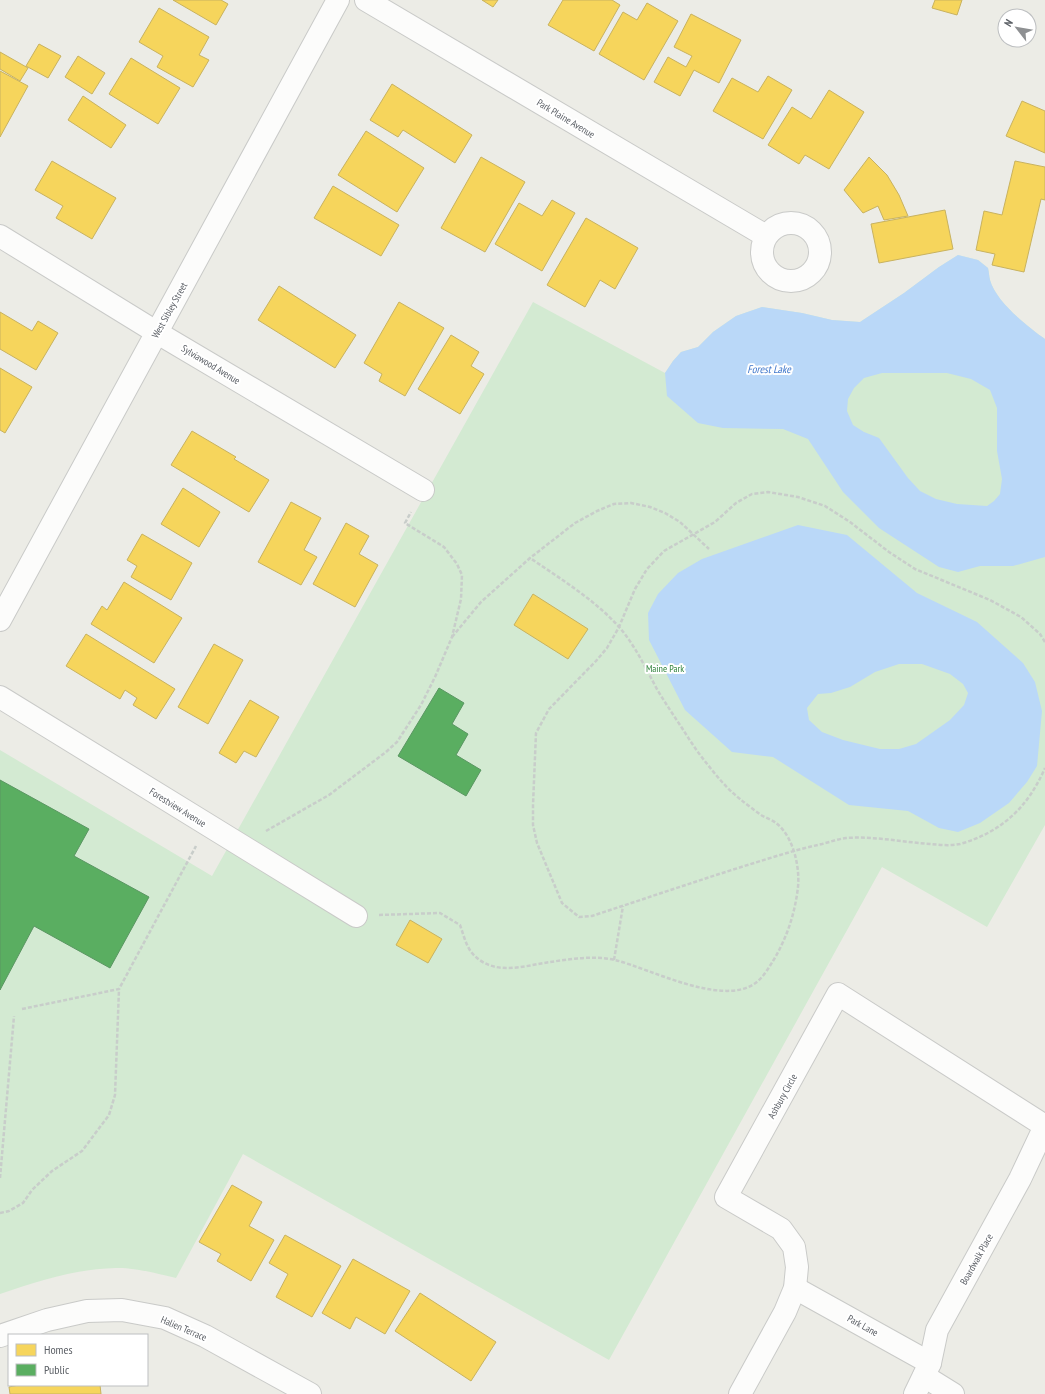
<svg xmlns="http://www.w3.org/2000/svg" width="1045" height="1394" viewBox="0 0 1045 1394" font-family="'PT Sans Narrow',sans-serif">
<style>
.green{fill:#d3ead2}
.water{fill:#bad8f8;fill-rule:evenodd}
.homes{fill:#f6d55c;stroke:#c8b25f}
.public{fill:#5aae61;stroke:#5a9662}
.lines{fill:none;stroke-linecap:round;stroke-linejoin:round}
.street-casing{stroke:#c9cac8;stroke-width:24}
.path{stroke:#c8cdca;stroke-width:2.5;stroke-dasharray:4 2;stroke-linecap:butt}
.street{stroke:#fcfcfb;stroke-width:22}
.labels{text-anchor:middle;stroke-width:4;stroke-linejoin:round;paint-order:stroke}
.street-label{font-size:10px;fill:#5b5f65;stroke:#fff}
.park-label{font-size:10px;fill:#2f823a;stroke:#fff}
.water-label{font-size:11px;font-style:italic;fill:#3e76ca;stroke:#fff}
</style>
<rect width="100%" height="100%" fill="#ecece6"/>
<path class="green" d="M958 255 978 260 988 268C989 272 989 276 990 280 996 302 1028 327 1045 339V825L987 927 882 867 609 1360 243 1154 176 1278C159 1274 132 1267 116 1268 75 1269 38 1281 0 1294V750L212 876 533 302 665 373 673 361 681 352 698 347 713 332 736 316 762 307 802 313 832 320 860 322 904 293 939 267Z"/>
<g class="water">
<path d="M958 255 978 260 988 268C989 272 989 276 990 280 996 302 1028 327 1045 339V557L1013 566H980L958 572 939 567 879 528 843 492 808 439 783 429 723 428 698 423 667 396 665 373 673 361 681 352 698 347 713 332 736 316 762 307 802 313 832 320 860 322 904 293 939 267ZM882 373H947L971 379 990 390 997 408V451L1002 479 1000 494 994 501 987 506 957 504 936 499 920 491 908 478 879 438 864 432 853 425 847 411 848 399 854 388 864 378Z"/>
<path d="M798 525 847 535 917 593 977 622 1023 663 1035 682 1042 711 1037 766 1027 782 1009 803 980 823 958 832 939 828 908 811 849 805 773 757 732 752 685 710 649 640 648 613 658 594 678 573 702 559ZM899 664H922L950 674 963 684 968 693 964 705 950 720 916 744 899 749H880L843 740 822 732 809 720 807 708 818 694 831 693 850 687 875 672Z"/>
</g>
<g class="homes">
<path d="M173 0H221L228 4 216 25Z"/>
<path d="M482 0H498L493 7Z"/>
<path d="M563 0H612L620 5 594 51 548 25Z"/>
<path d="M935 0H962L957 15 932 8Z"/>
<path d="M647 3 678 21 644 80 599 54 623 12 637 20Z"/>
<path d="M159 8 209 37 199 55 209 60 193 87 157 67 163 56 139 42Z"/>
<path d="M691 14 741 40 719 83 694 70 680 96 654 82 668 57 686 67 692 56 674 47Z"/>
<path d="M39 44 61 56 48 78 26 66Z"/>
<path d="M0 52 28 68 20 81 0 69Z"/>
<path d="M78 56 105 73 92 94 65 77Z"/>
<path d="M131 58 180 88 158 124 109 94Z"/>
<path d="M0 71 28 86 0 137Z"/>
<path d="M768 76 792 90 763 139 713 111 732 78 758 92Z"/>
<path d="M392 84 472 135 455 163 403 130 398 137 370 120Z"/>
<path d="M829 90 864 112 829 169 805 155 799 164 768 145 792 107 811 119Z"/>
<path d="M83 96 126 125 111 148 68 120Z"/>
<path d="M1022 101 1045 111V153L1006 136Z"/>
<path d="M366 131 424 168 397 212 338 175Z"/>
<path d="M481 157 525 182 485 252 441 228Z"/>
<path d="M869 157 887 175 899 195 908 216 884 220 878 206 863 213 844 190Z"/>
<path d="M52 161 116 198 92 239 56 218 63 206 35 190Z"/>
<path d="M1015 161 1045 167V200L1041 199 1024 272 992 265 995 254 976 250 984 211 1002 215Z"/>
<path d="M333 186 399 225 381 256 314 218Z"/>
<path d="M552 200 575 213 542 271 495 244 519 203 542 216Z"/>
<path d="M945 210 953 249 879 263 871 224Z"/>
<path d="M586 218 638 248 615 289 600 280 585 307 547 285Z"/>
<path d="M279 286 356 335 335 368 258 320Z"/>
<path d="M399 302 444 328 405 396 379 381 382 374 364 363Z"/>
<path d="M0 312 32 331 38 321 58 333 36 370 0 349Z"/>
<path d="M451 335 479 352 471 366 484 374 460 414 418 389Z"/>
<path d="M0 368 32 387 5 433 0 430Z"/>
<path d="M192 431 236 457 234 459 269 480 249 512 171 465Z"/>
<path d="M183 488 220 512 199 547 161 524Z"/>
<path d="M291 502 321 518 304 550 317 557 301 585 258 562Z"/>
<path d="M346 523 369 536 359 554 378 565 355 607 313 584Z"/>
<path d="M142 534 192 563 171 600 131 577 137 566 127 560Z"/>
<path d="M124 582 182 618 154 663 91 624 102 606 107 610Z"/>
<path d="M533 594 588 629 568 659 514 625Z"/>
<path d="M86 634 175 689 156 719 133 705 137 698 125 690 120 699 66 666Z"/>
<path d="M214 644 243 660 208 724 178 707Z"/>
<path d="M250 700 279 717 256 757 244 751 236 763 219 753Z"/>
<path d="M410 920 442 939 428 963 396 945Z"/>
<path d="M232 1185 262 1202 249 1226 274 1240 251 1281 217 1261 221 1254 199 1242Z"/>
<path d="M285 1235 341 1266 312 1317 276 1297 288 1274 269 1263Z"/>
<path d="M353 1259 410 1291 385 1334 356 1317 350 1329 322 1313Z"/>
<path d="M420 1293 496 1342 471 1381 395 1331Z"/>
<path d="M19 1385H100L101 1394H10L9 1387Z"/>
</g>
<g class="public">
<path d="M439 688 464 703 452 724 468 734 456 755 481 770 466 796 398 756Z"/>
<path d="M0 780 89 829 74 856 149 897 110 968 34 926 0 990Z"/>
</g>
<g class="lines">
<defs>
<g id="street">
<path d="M366 0 766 236"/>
<circle cx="791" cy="252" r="29"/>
<path d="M0 236 156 332 423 490"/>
<path d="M0 620 338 0"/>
<path d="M0 697 356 916"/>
<path d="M795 1288 930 1363"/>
<path d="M0 1336 47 1320 87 1311 122 1310 165 1318 205 1336 310 1394"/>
<path d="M924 1376 953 1394"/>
<path d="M740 1394 785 1312 795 1288 797 1267 794 1247 781 1229 726 1197 838 994 1045 1126"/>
<path d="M915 1394 930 1363 937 1330 1020 1179 1045 1126"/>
</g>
</defs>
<use href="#street" class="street-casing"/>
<g class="path">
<path d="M452 637 481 602 530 558 575 523 597 511 614 504 631 503 650 507 665 513 680 522 709 549"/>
<path d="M1045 642 1040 634 1021 617 990 600 915 569 889 552 850 522 825 506 798 497 768 492 752 494 736 503 715 522 664 551 647 569 635 589 619 627 607 648 596 661 549 709 536 733 533 805V825L537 843 562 903 579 917 592 916C650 897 708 877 767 859 786 853 804 848 822 844 830 842 838 839 846 838 874 836 902 842 930 844 940 845 951 846 960 844 1002 832 1028 807 1045 768"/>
<path d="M266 831 329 795 386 752 397 742 421 705 435 677 452 637 461 599 462 575 457 564 444 547 405 523 411 512"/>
<path d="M379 915 440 913 460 925C463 933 466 946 472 953 493 977 523 966 550 962 571 959 594 955 615 960 651 969 720 1006 754 984 762 979 768 969 773 961 787 938 795 913 798 887 800 866 793 836 776 823 772 820 766 818 761 815 754 810 746 804 740 799 726 788 715 774 704 760 696 750 689 739 682 728 674 716 666 704 658 691 646 669 636 647 620 628 595 600 561 579 530 558"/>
<path d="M614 960 623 906"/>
<path d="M22 1009 119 989 196 846"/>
<path d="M0 1178 14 1016"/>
<path d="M0 1213 9 1211 23 1203 32 1190 52 1171 82 1151 109 1115 115 1095 119 989"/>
</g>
<use href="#street" class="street"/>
</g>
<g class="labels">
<g class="street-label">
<text transform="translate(566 118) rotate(31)" y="4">Park Plaine Avenue</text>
<text transform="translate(169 310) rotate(-61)" y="4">West Sibley Street</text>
<text transform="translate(211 364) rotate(31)" y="4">Sylviawood Avenue</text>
<text transform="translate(178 807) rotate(32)" y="4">Forestview Avenue</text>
<text transform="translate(782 1096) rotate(-61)" y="4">Ashbury Circle</text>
<text transform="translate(976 1259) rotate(-61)" y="4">Boardwalk Place</text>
<text transform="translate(863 1325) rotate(29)" y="4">Park Lane</text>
<text transform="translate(184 1328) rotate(23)" y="4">Halien Terrace</text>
</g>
<g class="park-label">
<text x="665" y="672">Maine Park</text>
</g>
<g class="water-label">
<text x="769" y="373">Forest Lake</text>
</g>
</g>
<rect x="8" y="1334" width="140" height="52" fill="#ffffff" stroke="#bdbfc1"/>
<rect x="16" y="1344" width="20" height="12" fill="#f6d55c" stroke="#bdbfc1"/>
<text x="44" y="1354" font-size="12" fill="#5b5f65">Homes</text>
<rect x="16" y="1364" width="20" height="12" fill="#5aae61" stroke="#bdbfc1"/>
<text x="44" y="1374" font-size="12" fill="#5b5f65">Public</text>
<g transform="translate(1017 28) rotate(301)"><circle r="19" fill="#ffffff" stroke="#bdbfc1"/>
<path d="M0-3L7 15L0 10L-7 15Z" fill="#8e9092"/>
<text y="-6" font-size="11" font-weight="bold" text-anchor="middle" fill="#5b5f65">N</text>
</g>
</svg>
